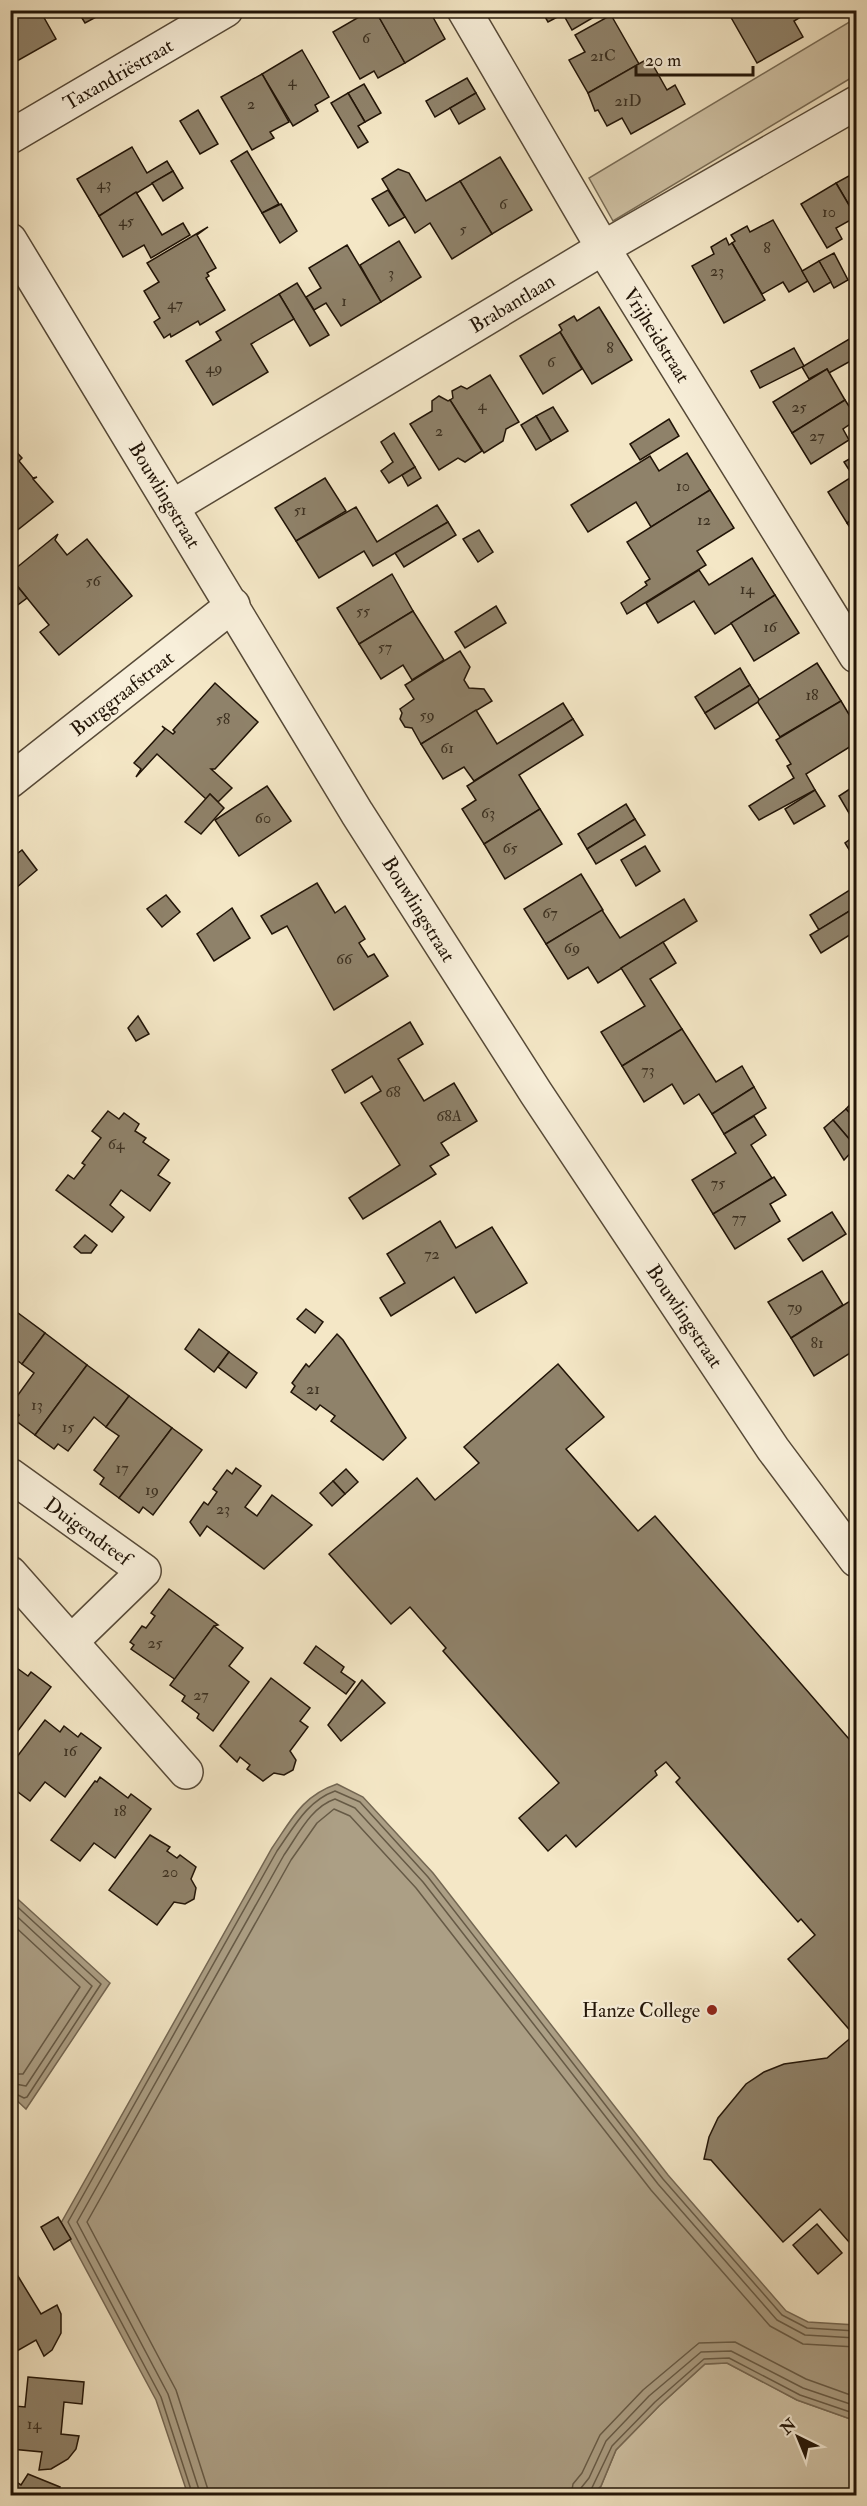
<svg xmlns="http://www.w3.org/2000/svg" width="867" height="2506" viewBox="0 0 867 2506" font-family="'IM FELL Double Pica',serif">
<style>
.green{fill:#d0c3a6;stroke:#786c56;stroke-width:1.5}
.water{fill:#ac9f85;stroke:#746753;stroke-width:1.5}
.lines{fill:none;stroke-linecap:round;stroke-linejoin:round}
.shore{stroke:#665a46;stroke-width:1.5}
.building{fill:#8f826a;stroke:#211407;stroke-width:1.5}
.minor-casing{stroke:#564937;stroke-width:36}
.minor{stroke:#f8efda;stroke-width:33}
.poi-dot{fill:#8f2418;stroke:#f8efda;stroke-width:2}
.labels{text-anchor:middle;stroke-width:4.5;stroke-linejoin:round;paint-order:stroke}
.number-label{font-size:16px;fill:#3c3020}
.street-label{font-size:20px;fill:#211407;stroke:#f8efda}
.poi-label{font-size:20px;fill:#211407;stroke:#f8efda;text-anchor:end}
</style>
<rect width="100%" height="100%" fill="#f4e7c6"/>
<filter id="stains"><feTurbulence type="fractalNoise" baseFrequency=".00333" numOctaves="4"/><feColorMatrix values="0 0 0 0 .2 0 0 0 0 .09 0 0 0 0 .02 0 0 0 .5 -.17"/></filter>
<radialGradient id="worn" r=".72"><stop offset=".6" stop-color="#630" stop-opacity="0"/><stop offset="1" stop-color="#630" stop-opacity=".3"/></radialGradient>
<g class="green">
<path d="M856 18V75L613 221 589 178Z"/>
<path d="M727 2363 797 2400 856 2421V2495L592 2496 601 2486 616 2450 659 2406 705 2364Z"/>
</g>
<g class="water">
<path d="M337 1784 363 1797 433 1873 668 2175 786 2311 808 2322 856 2325V2421L797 2400 727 2363 705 2364 659 2406 616 2450 601 2486 592 2495H188L156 2400 61 2223 272 1848C292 1819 302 1796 337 1784Z"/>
<path d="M10 1892 110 1983 26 2109 11 2095Z"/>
</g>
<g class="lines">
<g class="shore">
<path d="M10 1900 101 1984 27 2097 24 2098 10 2091"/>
<path d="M10 1910 92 1986 26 2086 10 2083"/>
<path d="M10 1922 80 1987 23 2074H10"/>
<path d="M193 2496 161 2397 68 2222 277 1851C294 1827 307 1801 335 1791L360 1802 428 1877 663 2179 782 2315 807 2328 856 2331"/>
<path d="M201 2496 168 2394 77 2222 284 1855C298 1835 311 1807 335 1799L355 1808 423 1882 658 2184 777 2320 805 2335 856 2338"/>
<path d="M210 2496 176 2390 87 2222 291 1860 317 1823 334 1809 350 1816 416 1888 651 2190 770 2326 803 2344 856 2347"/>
<path d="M571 2496 573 2484 582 2473 600 2435 643 2390 699 2343 735 2342 806 2379 856 2397"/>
<path d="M580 2496 581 2488 589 2478 606 2441 649 2396 701 2352 731 2351 803 2388 856 2406"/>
<path d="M588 2496 612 2446 655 2402 704 2359 729 2358 800 2395 856 2414"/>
</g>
</g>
<g class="building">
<path d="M16 10H48L42 14 56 39 10 65V19L18 14Z"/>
<path d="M77 10H97L100 15 85 23Z"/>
<path d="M371 10H375L405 63 378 78 374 71 360 79 333 32Z"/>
<path d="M375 10H429L445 39 405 63Z"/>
<path d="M541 10H606L572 30 563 14 548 22Z"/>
<path d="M734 10H808L809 12 794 21 803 37 757 63 729 14Z"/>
<path d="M611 15 639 64 588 93 569 60 585 52 575 35Z"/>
<path d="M302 50 329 97 315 105 318 111 293 126 262 74Z"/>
<path d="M649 58 667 90 675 85 685 104 631 134 622 118 607 126 598 110 595 111 588 93Z"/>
<path d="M262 74 289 122 270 132 274 138 252 150 221 97Z"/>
<path d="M467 78 476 93 435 117 426 101Z"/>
<path d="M364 84 381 113 365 122 348 93Z"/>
<path d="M348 93 365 122 358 126 368 142 358 148 331 103Z"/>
<path d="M476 93 485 109 459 124 450 108Z"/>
<path d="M198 110 218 144 200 154 180 121Z"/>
<path d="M132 147 147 173 167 161 173 171 99 216 77 179Z"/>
<path d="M247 151 279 204 262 213 231 161Z"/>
<path d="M500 157 532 210 492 234 460 181Z"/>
<path d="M398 169 409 173 426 201 460 181 492 234 452 259 430 223 415 233 382 179Z"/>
<path d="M173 171 183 188 163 201 152 183Z"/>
<path d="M856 172V217L836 183Z"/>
<path d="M836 183 856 217 836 228 842 239 827 248 801 204Z"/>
<path d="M388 190 405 217 389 226 372 199Z"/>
<path d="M136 192 162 235 183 223 190 235 151 258 144 245 123 257 99 216Z"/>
<path d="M281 204 297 231 280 243 262 213Z"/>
<path d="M773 220 808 281 789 292 783 282 762 294 732 243 735 241 731 235 747 226 750 232Z"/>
<path d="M208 227 197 235 216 268 207 273 209 276 206 278 225 310 200 325 198 321 171 337 170 334 164 338 154 322 160 318 144 291 159 282 147 263Z"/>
<path d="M726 238 729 245 732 243 765 300 724 323 692 266 714 254 711 247Z"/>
<path d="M399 241 421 277 381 302 360 265Z"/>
<path d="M347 245 381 302 341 326 326 303 314 310 306 297 321 288 309 268Z"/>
<path d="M834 253 848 280 834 288 819 261Z"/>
<path d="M819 261 831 282 814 292 802 271Z"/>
<path d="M297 283 329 335 310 346 279 294Z"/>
<path d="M279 294 294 319 251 344 268 372 213 405 186 361 221 340 216 332Z"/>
<path d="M599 307 632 360 592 384 560 332 562 330 559 325 574 316 577 321Z"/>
<path d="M560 332 582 369 543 394 520 356Z"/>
<path d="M856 335V358L829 373 827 369 809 379 802 367Z"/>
<path d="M794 348 804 366 760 388 751 371Z"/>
<path d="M827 369 845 400 792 433 773 402Z"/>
<path d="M490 375 519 422 506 429 503 441 484 453 450 400 453 398 452 391 461 386 467 389Z"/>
<path d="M439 396 448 401 450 400 482 451 465 462 458 458 439 470 410 424 432 411V401Z"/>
<path d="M845 400 856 417V420L843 429 849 440 811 464 792 433Z"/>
<path d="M553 407 568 431 551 441 536 416Z"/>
<path d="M536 416 551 441 536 450 521 425Z"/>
<path d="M669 419 679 436 640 460 630 444Z"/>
<path d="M394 433 415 467 389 483 381 471 393 462 381 442Z"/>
<path d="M10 445 22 458 19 461 33 478 37 477 33 479 53 502 15 532 10 527Z"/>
<path d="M687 453 710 490 651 527 636 502 588 532 571 505 650 456 659 471Z"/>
<path d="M856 455V474L853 476 844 462Z"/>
<path d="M415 467 421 478 408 486 402 475Z"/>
<path d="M856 474V517L847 523 828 492Z"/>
<path d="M325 478 346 511 296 541 275 508Z"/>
<path d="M710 490 734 528 697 551 706 565 627 614 621 603 647 585 645 582 650 579 627 542Z"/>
<path d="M437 505 448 522 373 566 364 551 319 578 296 541 356 507 377 542Z"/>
<path d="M856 517V537L847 523Z"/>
<path d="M448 522 456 535 404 567 395 553Z"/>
<path d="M479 530 493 552 478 562 463 539Z"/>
<path d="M58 534 55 540 67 555 87 539 132 596 59 655 40 632 49 625 10 577V573Z"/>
<path d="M752 558 775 595 715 634 694 601 658 623 646 603 699 570 709 585Z"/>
<path d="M392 574 413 611 359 644 337 608Z"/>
<path d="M14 582 27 598 15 607 10 601V585Z"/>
<path d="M775 595 799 633 754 661 731 623Z"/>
<path d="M496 606 506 623 465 648 455 632Z"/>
<path d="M413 611 444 660 412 680 403 665 381 679 359 644Z"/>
<path d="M460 651 470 667 464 680 469 688 484 689 492 701 421 744 412 728 405 727 400 719 402 713 400 709 414 699 405 685Z"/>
<path d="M817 663 841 701 780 737 757 701Z"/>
<path d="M740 668 750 685 705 713 695 697Z"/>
<path d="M215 683 258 722 215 769H211L232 788 218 802 210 794 206 799 157 754 136 777 141 769 134 763 165 729 162 726 173 734 175 732 173 730Z"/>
<path d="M750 685 759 699 758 702 715 729 705 713Z"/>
<path d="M841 701 856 726V743L806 774 815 790 759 820 749 806 794 778 787 766 791 764 776 740Z"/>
<path d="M563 703 573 719 474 781 464 767 443 779 421 744 476 710 497 744Z"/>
<path d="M573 719 583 735 519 775 540 809 484 844 462 809 476 800 467 786Z"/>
<path d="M856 785V825L839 796Z"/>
<path d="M267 786 291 821 239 856 215 820Z"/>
<path d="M815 790 825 806 794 824 785 809Z"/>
<path d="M210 794 224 808 201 834 185 822Z"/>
<path d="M626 804 635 819 587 849 578 834Z"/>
<path d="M540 809 562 844 505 879 484 844Z"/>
<path d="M635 819 645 835 596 864 587 849Z"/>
<path d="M856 835V861L845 843Z"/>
<path d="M645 846 660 871 636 886 621 860Z"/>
<path d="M22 850 37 870 16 888 10 881V859Z"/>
<path d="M581 874 603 910 546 944 524 909Z"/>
<path d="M317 883 335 913 345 906 365 939 359 943 368 957 374 954 388 976 334 1010 287 926 272 934 261 916Z"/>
<path d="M856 886V907L819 930 810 915Z"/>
<path d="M166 895 180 912 162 927 147 909Z"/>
<path d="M684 899 697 921 598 983 588 967 568 979 546 944 602 910 620 938Z"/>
<path d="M856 907V931L821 953 810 935Z"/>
<path d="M232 908 250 938 214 961 197 934Z"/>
<path d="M663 942 676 963 650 979 682 1029 622 1066 601 1032 645 1006 621 968Z"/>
<path d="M138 1016 149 1034 136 1041 128 1028Z"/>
<path d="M410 1022 423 1044 398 1059 424 1101 454 1083 477 1121 441 1143 449 1155 430 1166 436 1174 363 1219 349 1198 400 1165 361 1103 381 1091 372 1076 345 1093 332 1070Z"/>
<path d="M682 1029 716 1082 742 1066 754 1087 712 1114 699 1094 684 1104 672 1084 644 1102 622 1066Z"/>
<path d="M754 1087 766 1108 724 1134 712 1114Z"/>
<path d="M856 1098V1115L854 1118 846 1109Z"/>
<path d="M846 1109 856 1120V1147L833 1120Z"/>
<path d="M108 1111 119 1119 124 1113 139 1124 135 1131 146 1138 143 1142 169 1160 158 1175 170 1183 150 1211 121 1190 110 1205 124 1217 112 1232 56 1190 68 1175 74 1179 85 1165 82 1163 101 1138 92 1131Z"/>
<path d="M754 1116 766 1135 751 1145 772 1178 713 1214 692 1180 736 1153 724 1134Z"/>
<path d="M833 1120 856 1147 844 1160 824 1128Z"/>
<path d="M774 1177 786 1195 770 1204 780 1221 735 1249 713 1214Z"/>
<path d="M832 1212 846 1234 803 1261 788 1239Z"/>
<path d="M440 1221 456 1248 492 1227 527 1283 476 1313 454 1277 391 1316 380 1298 405 1283 387 1254Z"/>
<path d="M85 1235 97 1245 91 1253H81L74 1247Z"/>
<path d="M822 1271 843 1305 791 1338 768 1302Z"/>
<path d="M850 1301 856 1312V1358L854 1360 850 1353 814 1376 791 1338Z"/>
<path d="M10 1307 45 1333 22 1364 10 1355Z"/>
<path d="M306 1309 323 1322 315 1333 297 1319Z"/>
<path d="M199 1329 229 1352 214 1372 185 1349Z"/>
<path d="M45 1333 87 1365 35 1435 15 1420 19 1415 10 1406 34 1373 22 1364Z"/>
<path d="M337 1334 343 1340 406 1438 383 1460 331 1421 335 1416 320 1405 316 1410 291 1392 295 1386 292 1383 306 1364 309 1367Z"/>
<path d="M229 1352 257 1373 246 1388 218 1367Z"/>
<path d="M558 1364 604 1417 566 1449 638 1531 655 1516 856 1747V2235L849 2242 820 2209 783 2242 711 2160 704 2159 709 2137 718 2118 746 2084 764 2072 784 2064 827 2058 854 2035 788 1959 815 1935 801 1919 798 1922 676 1782 680 1778 666 1762 655 1771 657 1775 576 1847 566 1835 548 1851 519 1818 559 1783 443 1651 446 1648 410 1607 391 1624 329 1554 417 1478 435 1500 479 1463 464 1447Z"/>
<path d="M87 1365 129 1396 106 1427 94 1417 68 1451 58 1444 54 1449 35 1435Z"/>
<path d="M129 1396 172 1428 119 1498 100 1484 104 1478 94 1470 119 1436 106 1427Z"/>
<path d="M172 1428 202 1450 153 1515 143 1507 139 1513 119 1498Z"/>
<path d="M236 1468 261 1486 245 1507 257 1516 272 1495 312 1525 264 1569 207 1526 200 1536 190 1522 204 1502 208 1505 217 1492 213 1489 227 1470 232 1474Z"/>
<path d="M346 1469 358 1482 345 1494 333 1481Z"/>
<path d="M333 1481 345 1494 332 1506 320 1493Z"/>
<path d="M169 1589 218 1625 214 1626 176 1680 131 1649 134 1645 130 1642 142 1626 146 1628 155 1616 151 1613Z"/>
<path d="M214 1626 243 1648 229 1666 249 1682 213 1731 197 1718 199 1714 182 1701 185 1696 170 1685Z"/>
<path d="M316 1646 344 1667 341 1672 355 1682 346 1694 304 1663Z"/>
<path d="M14 1666 28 1676 31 1672 51 1687 14 1736 10 1733V1670Z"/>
<path d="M271 1678 310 1708 300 1721 308 1727 290 1751 296 1760 293 1770 284 1775 274 1773 263 1781 247 1769 250 1765 240 1757 237 1762 220 1746Z"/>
<path d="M362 1680 385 1703 341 1741 328 1725Z"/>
<path d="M45 1720 60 1732 64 1726 78 1737 81 1733 101 1748 65 1797 45 1782 30 1801 10 1786V1766Z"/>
<path d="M100 1777 128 1798 131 1794 151 1809 115 1858 94 1843 80 1861 51 1840 95 1781 97 1782Z"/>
<path d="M150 1835 170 1847 167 1851 177 1858 180 1855 196 1867 191 1879 196 1888 194 1899 185 1904 174 1902 157 1925 109 1890Z"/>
<path d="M58 2217 71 2239 54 2250 41 2227Z"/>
<path d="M817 2224 842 2253 818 2274 793 2245Z"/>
<path d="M10 2263 41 2314 57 2305 61 2314V2333L52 2350 44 2356 36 2340 10 2355Z"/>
<path d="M28 2377 84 2382 82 2404 64 2402 61 2434 79 2436 76 2449 68 2459 51 2469 39 2470 42 2452 11 2449 15 2406 25 2407Z"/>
<path d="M28 2474 60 2487 56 2496H10V2478L21 2485Z"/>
</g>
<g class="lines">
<defs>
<g id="minor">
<path d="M464 10 603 248 856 656"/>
<path d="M10 137 226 10"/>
<path d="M10 240 357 813 536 1093 773 1449 856 1560"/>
<path d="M172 507 603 248 856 103"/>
<path d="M10 781 233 605"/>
<path d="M10 1475 144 1571 73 1640"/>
<path d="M10 1573 186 1772"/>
</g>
</defs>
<use href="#minor" class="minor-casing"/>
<use href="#minor" class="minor"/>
</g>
<circle class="poi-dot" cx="712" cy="2010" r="6"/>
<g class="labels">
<g class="number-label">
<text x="366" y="43">6</text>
<text x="603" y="61">21C</text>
<text x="292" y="86">4</text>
<text x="628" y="106">21D</text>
<text x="251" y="109">2</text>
<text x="104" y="189">43</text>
<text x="503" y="209">6</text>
<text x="829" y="217">10</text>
<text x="126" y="226">45</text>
<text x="463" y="234">5</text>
<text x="767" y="253">8</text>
<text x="717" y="276">23</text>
<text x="391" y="278">3</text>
<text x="344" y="306">1</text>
<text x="175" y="309">47</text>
<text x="610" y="353">8</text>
<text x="551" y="367">6</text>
<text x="214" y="373">49</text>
<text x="482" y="410">4</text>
<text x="799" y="412">25</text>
<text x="439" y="436">2</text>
<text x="817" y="441">27</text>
<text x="683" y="491">10</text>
<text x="300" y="515">51</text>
<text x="704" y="525">12</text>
<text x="93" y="586">56</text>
<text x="747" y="594">14</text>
<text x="363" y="616">55</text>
<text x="770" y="632">16</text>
<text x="385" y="652">57</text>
<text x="812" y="700">18</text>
<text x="427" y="720">59</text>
<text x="223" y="724">58</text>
<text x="447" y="753">61</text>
<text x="488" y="818">63</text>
<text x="263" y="823">60</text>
<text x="510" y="853">65</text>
<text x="550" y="918">67</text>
<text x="572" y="953">69</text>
<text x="344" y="964">66</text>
<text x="648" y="1075">73</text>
<text x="393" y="1097">68</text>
<text x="449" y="1121">68A</text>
<text x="116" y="1149">64</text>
<text x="718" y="1188">75</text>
<text x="739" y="1223">77</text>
<text x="432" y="1259">72</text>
<text x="795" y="1312">79</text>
<text x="817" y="1348">81</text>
<text x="313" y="1394">21</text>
<text x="37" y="1410">13</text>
<text x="68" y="1432">15</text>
<text x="122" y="1473">17</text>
<text x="152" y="1495">19</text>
<text x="223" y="1514">23</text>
<text x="155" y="1648">25</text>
<text x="201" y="1700">27</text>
<text x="70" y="1756">16</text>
<text x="120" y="1816">18</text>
<text x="170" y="1877">20</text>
<text x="34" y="2429">14</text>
</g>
<g class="street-label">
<text transform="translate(118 74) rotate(-30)" y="7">Taxandriëstraat</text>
<text transform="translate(512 303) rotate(-31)" y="7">Brabantlaan</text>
<text transform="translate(657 335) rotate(58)" y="7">Vrijheidstraat</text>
<text transform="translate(165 495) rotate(59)" y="7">Bouwlingstraat</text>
<text transform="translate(122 693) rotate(-38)" y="7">Burggraafstraat</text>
<text transform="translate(419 909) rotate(58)" y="7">Bouwlingstraat</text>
<text transform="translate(685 1316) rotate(56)" y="7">Bouwlingstraat</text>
<text transform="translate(88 1531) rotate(36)" y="7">Duigendreef</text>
</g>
<g class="poi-label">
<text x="700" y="2017">Hanze College</text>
</g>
</g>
<rect width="867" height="2506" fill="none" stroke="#f4e7c6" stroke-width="36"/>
<rect x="12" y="12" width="843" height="2482" fill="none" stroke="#211407" stroke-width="3"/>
<rect x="18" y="18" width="831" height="2470" fill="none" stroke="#211407" stroke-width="1.5"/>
<g transform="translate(798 2437) rotate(317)" stroke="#f8efda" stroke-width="4.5" paint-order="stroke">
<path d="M0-4.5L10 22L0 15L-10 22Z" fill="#211407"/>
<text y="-9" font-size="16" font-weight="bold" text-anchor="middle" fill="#211407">N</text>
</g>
<path d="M636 66v9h117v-9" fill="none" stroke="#211407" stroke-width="3"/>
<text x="645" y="66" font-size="18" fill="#211407" stroke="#f8efda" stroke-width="4.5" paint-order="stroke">20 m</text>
<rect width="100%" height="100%" filter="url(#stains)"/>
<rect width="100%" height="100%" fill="url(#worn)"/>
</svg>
